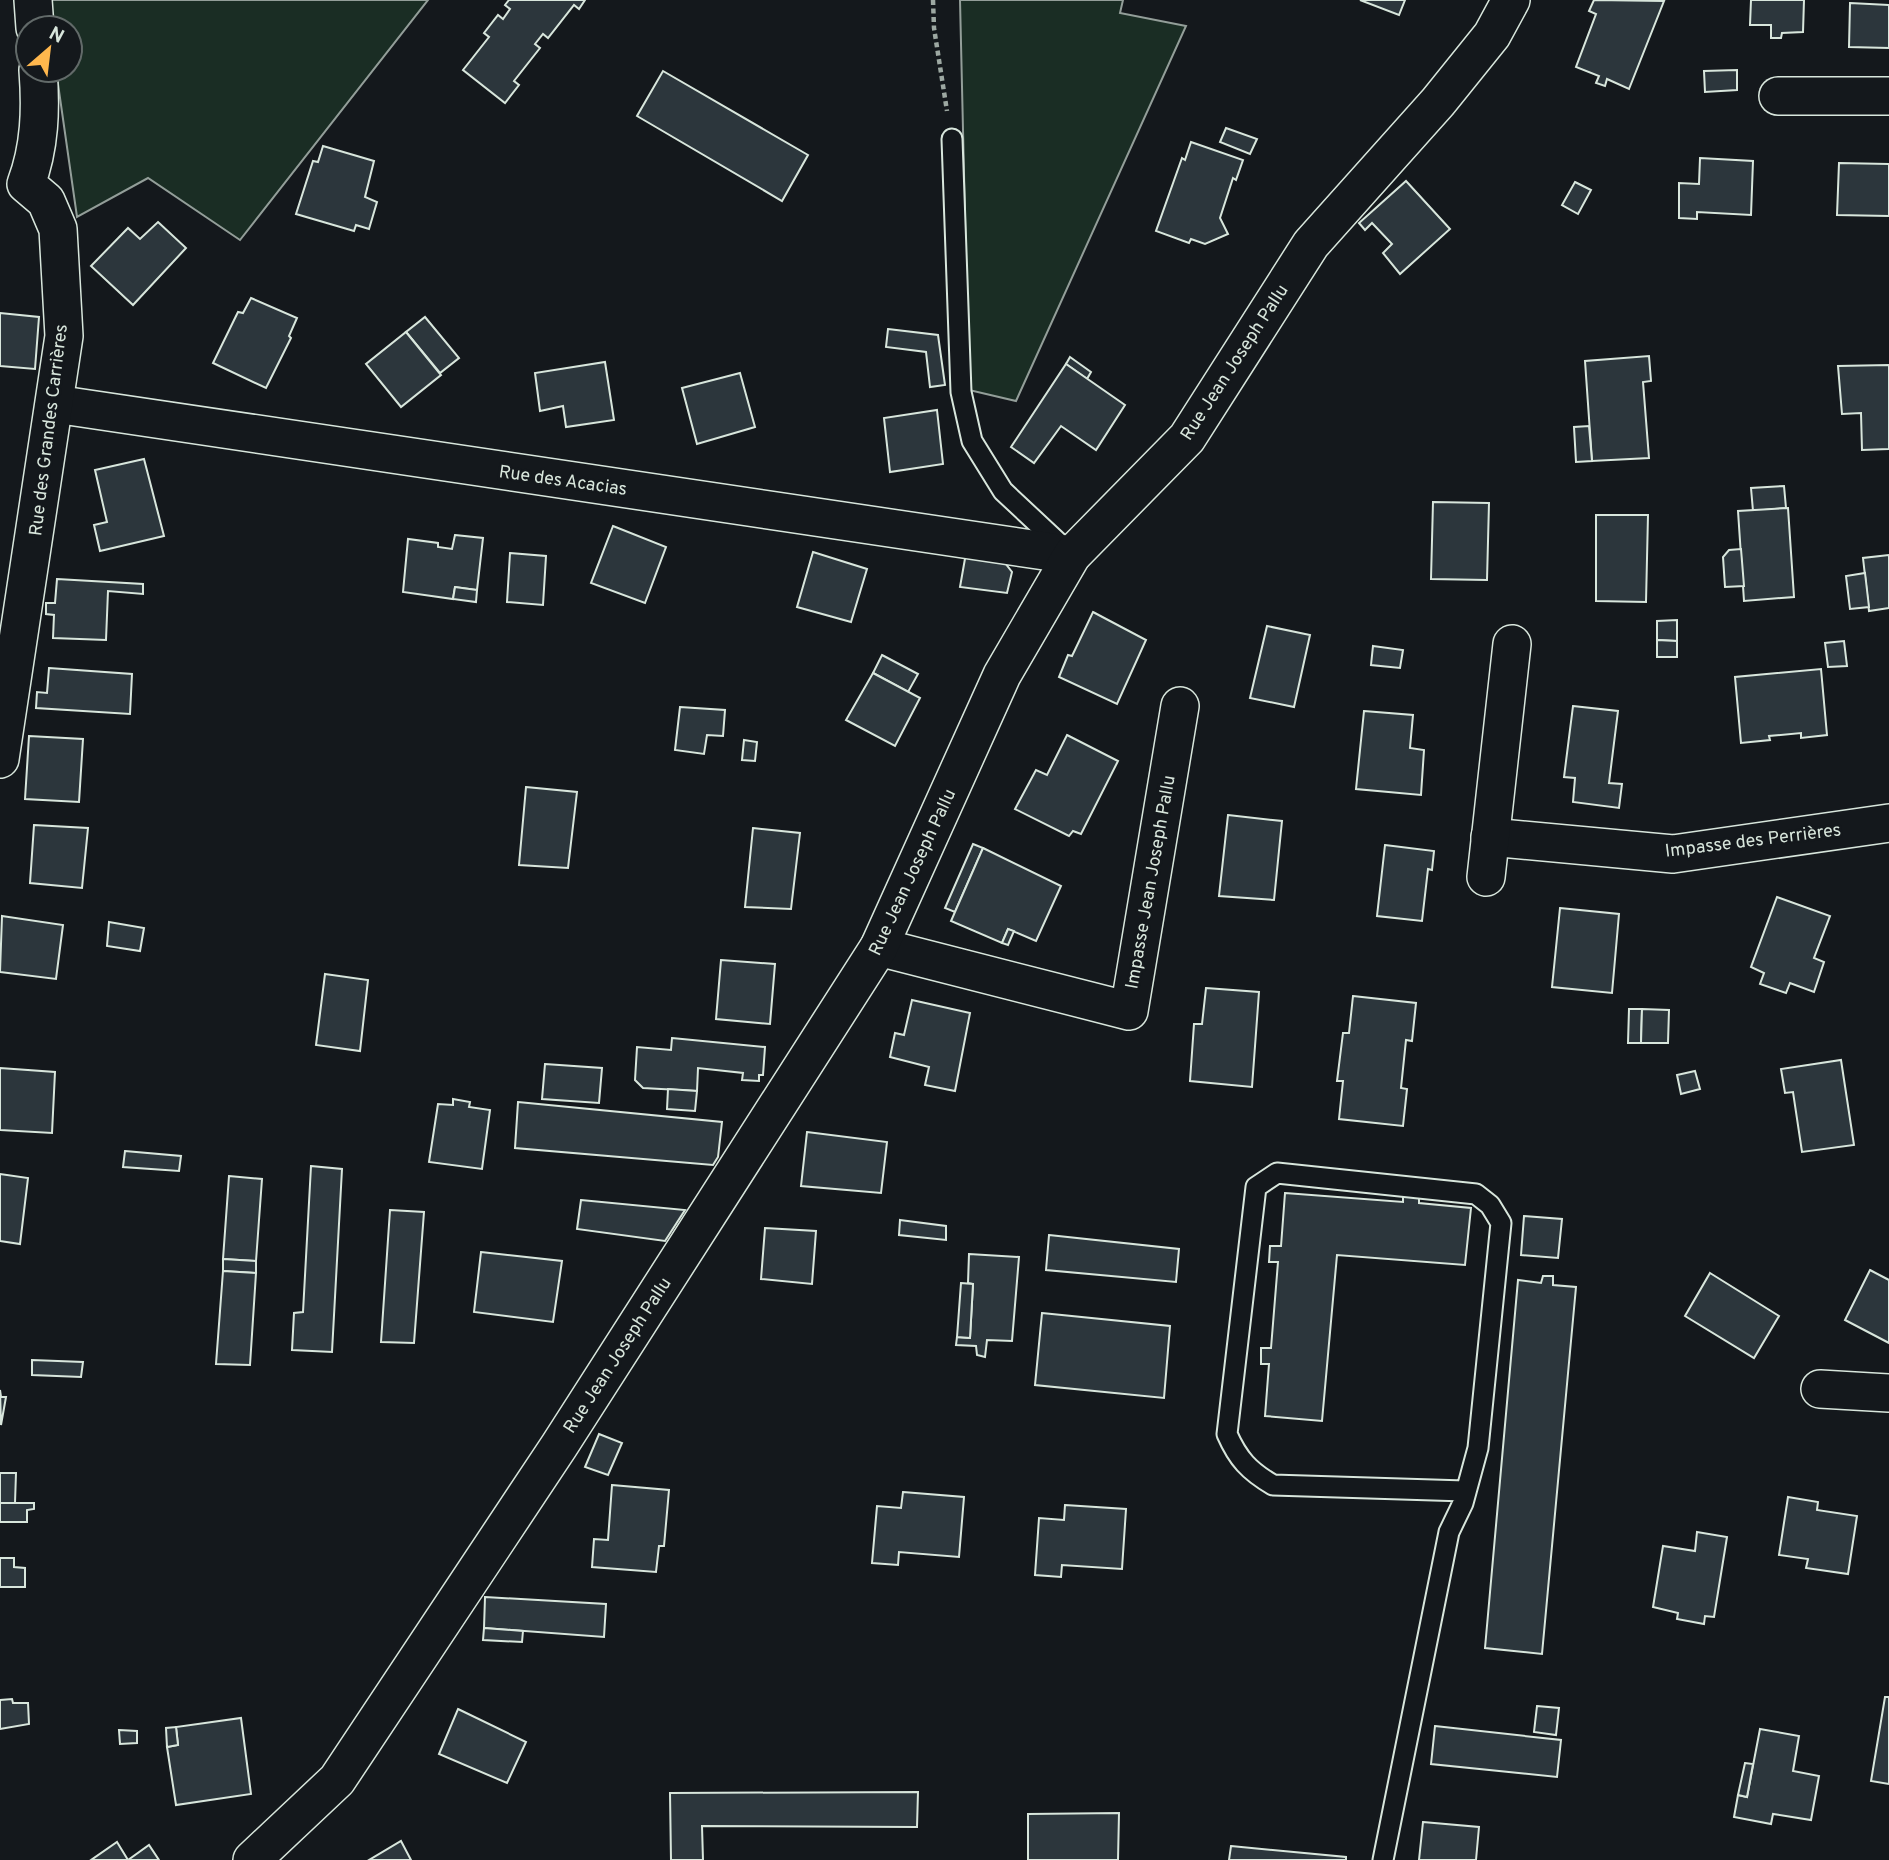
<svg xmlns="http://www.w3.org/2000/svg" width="1889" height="1860" viewBox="0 0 1889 1860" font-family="Overpass,sans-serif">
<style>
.green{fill:#1a2d24;stroke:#939e99;stroke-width:2}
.building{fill:#2c363c;stroke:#d8e6dc;stroke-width:2}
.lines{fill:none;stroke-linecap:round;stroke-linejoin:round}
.service-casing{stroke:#d8e6dc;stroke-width:23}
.minor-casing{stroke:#d8e6dc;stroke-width:40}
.path{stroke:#9da8a2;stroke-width:4.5;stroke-dasharray:5 3.5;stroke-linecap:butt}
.service{stroke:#14181c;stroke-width:19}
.minor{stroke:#14181c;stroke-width:37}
.labels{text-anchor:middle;stroke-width:5;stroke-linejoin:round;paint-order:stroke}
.street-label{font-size:18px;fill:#d8e6dc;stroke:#14181c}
</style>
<rect width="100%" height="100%" fill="#14181c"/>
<g class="green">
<path d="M46 0H428L240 240 148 178 77 217 56 70H70V28H50Z"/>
<path d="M960 0H1123L1120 13 1186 26 1016 401 969 390Z"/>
</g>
<g class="building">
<path d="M509 0H585L579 9 574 5 548 38 543 34 535 44 540 48 514 81 519 85 505 103 463 70 489 37 484 33 498 15 503 19 510 9 505 5Z"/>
<path d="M1360 0H1405L1399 15Z"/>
<path d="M1594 0 1664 1 1629 89 1607 79 1605 86 1596 83 1599 76 1576 67 1596 14 1589 11Z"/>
<path d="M1751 0H1804L1803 32 1782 33 1781 38H1771V25H1750Z"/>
<path d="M1850 3 1889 5V48L1849 47Z"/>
<path d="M1737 70V90L1705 92 1704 71Z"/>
<path d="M663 71 808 155 782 201 637 116Z"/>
<path d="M1226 128 1257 139 1250 154 1220 142Z"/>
<path d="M1191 142 1243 160 1236 180 1233 178 1220 218 1228 234 1205 244 1191 239 1189 243 1156 231 1182 158 1185 160Z"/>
<path d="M323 146 374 161 365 197 377 202 369 229 356 225 354 231 296 214 313 161 318 162Z"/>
<path d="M1700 158 1753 161 1751 215 1697 212V219L1679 218V183L1699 184Z"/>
<path d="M1839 163 1889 164V216L1837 215Z"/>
<path d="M1406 181 1450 229 1400 274 1383 253 1392 244 1372 223 1365 230 1359 223Z"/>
<path d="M1575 182 1591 190 1578 214 1562 205Z"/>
<path d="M158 222 186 248 133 305 91 266 128 228 140 239Z"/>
<path d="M251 298 297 318 289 336 291 338 266 388 213 363 238 312 243 313Z"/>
<path d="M0 313 39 317 35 369 0 366Z"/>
<path d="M425 317 459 358 440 373 406 332Z"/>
<path d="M888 329 938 335 945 385 930 387 926 352 886 347Z"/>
<path d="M406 332 441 375 401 407 366 364Z"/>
<path d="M1649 356 1651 381 1643 382 1649 458 1592 461 1585 361Z"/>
<path d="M1070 357 1091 372 1087 379 1066 364Z"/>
<path d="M605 362 614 420 566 427 563 406 540 411 535 373Z"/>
<path d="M1066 364 1125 405 1096 450 1061 426 1034 463 1011 447Z"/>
<path d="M1889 365V449L1862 450 1861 413 1842 414 1838 366Z"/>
<path d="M740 373 755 427 697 444 682 388Z"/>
<path d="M937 410 943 464 890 472 884 418Z"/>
<path d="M1589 426 1592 461 1576 462 1574 427Z"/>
<path d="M144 459 164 536 100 551 94 525 107 522 95 470Z"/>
<path d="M1784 486 1786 508 1753 511 1751 488Z"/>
<path d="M1433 502 1489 503 1487 580 1431 579Z"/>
<path d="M1788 508 1794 597 1744 601 1738 511Z"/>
<path d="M1596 515H1648L1646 602 1596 601Z"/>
<path d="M613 526 666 547 645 603 591 583Z"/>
<path d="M455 535 483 538 477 590 455 587 453 599 403 592 408 539 438 543V547L452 549Z"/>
<path d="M1741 549 1744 586 1725 587 1723 557 1729 550Z"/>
<path d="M813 552 867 569 851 622 797 607Z"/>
<path d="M510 553 546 556 543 605 507 602Z"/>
<path d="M966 553 1001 558 1012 572 1007 593 960 587Z"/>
<path d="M1889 555V608L1869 611 1863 558Z"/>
<path d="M1865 573 1869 607 1850 609 1846 576Z"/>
<path d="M57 579 143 584V594L108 591 106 640 53 638 54 615 46 614V603H55Z"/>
<path d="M455 587 477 590 476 602 453 599Z"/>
<path d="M1093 612 1146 640 1117 704 1059 677 1068 655 1072 656Z"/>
<path d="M1677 620V641L1657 640V621Z"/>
<path d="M1267 626 1310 635 1294 707 1250 698Z"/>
<path d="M1657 640 1677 641V657H1657Z"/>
<path d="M1844 641 1847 666 1828 667 1825 643Z"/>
<path d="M1373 646 1403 650 1400 668 1371 665Z"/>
<path d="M882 655 918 674 908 692 873 673Z"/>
<path d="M49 668 132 674 130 714 36 708 37 692 47 693Z"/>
<path d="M1821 669 1827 735 1801 738V733L1769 736 1770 740 1741 743 1735 677Z"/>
<path d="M873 673 920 698 895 746 846 720Z"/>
<path d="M1573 706 1618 711 1609 783 1622 784 1619 808 1573 802 1575 778 1564 777Z"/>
<path d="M680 707 725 710 723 736 707 735 704 754 675 750Z"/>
<path d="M1364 711 1413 715 1410 748 1424 750 1421 795 1356 789Z"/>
<path d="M1067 735 1118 761 1081 834 1073 831 1069 836 1015 809 1036 770 1047 775Z"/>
<path d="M29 736 83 739 79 802 25 799Z"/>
<path d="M744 740 757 742 755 761 742 760Z"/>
<path d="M526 787 577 792 568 868 519 865Z"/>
<path d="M1228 815 1282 821 1274 900 1219 896Z"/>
<path d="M34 825 88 828 82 888 30 883Z"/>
<path d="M753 828 800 833 791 909 745 907Z"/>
<path d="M973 844 983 848 955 912 945 908Z"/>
<path d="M1385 845 1434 851 1432 870 1428 869 1422 921 1377 916Z"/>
<path d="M983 848 1061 886 1036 941 1008 929 1002 943 951 921Z"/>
<path d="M1777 897 1830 916 1814 958 1824 962 1814 992 1790 983 1786 993 1760 984 1764 973 1751 967Z"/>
<path d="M1560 908 1619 914 1612 993 1552 987Z"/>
<path d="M2 916 63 925 56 979 0 972Z"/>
<path d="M109 922 144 928 140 951 107 946Z"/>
<path d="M1008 929 1014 931 1008 945 1002 943Z"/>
<path d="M721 960 775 964 770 1024 716 1019Z"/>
<path d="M325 974 368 980 360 1051 316 1045Z"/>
<path d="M1206 988 1259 992 1252 1087 1190 1081 1194 1024H1202Z"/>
<path d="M1353 996 1416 1003 1412 1041 1406 1040 1401 1088 1407 1089 1403 1126 1339 1119 1343 1081H1337L1343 1033H1349Z"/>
<path d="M912 1000 970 1013 955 1091 925 1085 929 1067 890 1057 895 1033 904 1035Z"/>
<path d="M1629 1009H1642L1641 1043H1628Z"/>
<path d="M1642 1009 1669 1010 1668 1043H1641Z"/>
<path d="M672 1038 765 1047 763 1075H759V1081L742 1080 743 1073 698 1068 697 1091 643 1088 635 1080 637 1047 671 1050Z"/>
<path d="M1841 1060 1854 1145 1802 1152 1793 1092 1785 1093 1781 1069Z"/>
<path d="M545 1064 602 1068 599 1103 542 1099Z"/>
<path d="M0 1068 55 1072 52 1133 0 1130Z"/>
<path d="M1695 1071 1700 1089 1681 1094 1677 1075Z"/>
<path d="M668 1089 697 1091 695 1111 667 1109Z"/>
<path d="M453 1099 470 1102 469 1107 490 1110 482 1169 429 1162 438 1104 453 1105Z"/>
<path d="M518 1102 722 1122 718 1157 713 1165 515 1148Z"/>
<path d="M807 1132 887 1142 881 1193 801 1186Z"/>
<path d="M125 1151 181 1156 179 1171 123 1167Z"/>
<path d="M311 1166 342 1169 332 1352 292 1350 294 1313 303 1312Z"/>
<path d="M0 1174 28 1178 20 1244 0 1241Z"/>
<path d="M229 1176 262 1179 256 1261 223 1259Z"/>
<path d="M1285 1193 1403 1202V1193L1419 1194V1203L1471 1208 1465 1265 1337 1255 1322 1421 1265 1416 1269 1364H1261V1348H1271L1278 1262H1269L1270 1246H1281Z"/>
<path d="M581 1200 685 1210 665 1241 577 1229Z"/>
<path d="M390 1210 424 1212 414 1343 381 1342Z"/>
<path d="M1524 1216 1562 1219 1558 1258 1521 1255Z"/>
<path d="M900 1220 946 1226V1240L899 1235Z"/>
<path d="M765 1228 816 1231 812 1284 761 1279Z"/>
<path d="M1049 1235 1179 1249 1176 1282 1046 1270Z"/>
<path d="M481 1252 562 1261 553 1322 474 1312Z"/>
<path d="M969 1254 1019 1257 1012 1341 987 1340 985 1357 977 1355 976 1346 956 1345 957 1337 970 1338 973 1284 968 1283Z"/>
<path d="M223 1259 256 1261V1273L223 1271Z"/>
<path d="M1870 1270 1889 1280V1343L1845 1320Z"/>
<path d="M223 1271 256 1273 250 1365 216 1364Z"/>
<path d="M1710 1273 1779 1316 1754 1358 1685 1316Z"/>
<path d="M1543 1276H1553V1285L1576 1287 1542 1654 1485 1648 1518 1280 1541 1283Z"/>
<path d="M961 1283 973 1284 970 1338 957 1337Z"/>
<path d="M1042 1313 1170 1326 1164 1398 1035 1385Z"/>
<path d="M32 1360 83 1362 81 1377 32 1375Z"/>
<path d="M0 1390 1 1397H6L1 1425Z"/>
<path d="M599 1434 622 1443 608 1475 585 1467Z"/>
<path d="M0 1473H16L15 1503H0Z"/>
<path d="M612 1485 669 1490 664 1546H659L656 1572 592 1567 594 1539 608 1540Z"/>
<path d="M903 1492 964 1497 959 1557 899 1552 898 1565 872 1563 877 1506 901 1508Z"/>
<path d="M1788 1497 1818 1502 1817 1510 1857 1516 1848 1574 1806 1568 1808 1559 1779 1555Z"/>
<path d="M0 1503H34V1509L27 1510V1522H0Z"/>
<path d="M1065 1505 1126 1509 1122 1569 1062 1565 1061 1577 1035 1575 1039 1518 1064 1520Z"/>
<path d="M1697 1532 1727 1537 1714 1617 1705 1616 1704 1624 1677 1619 1678 1613 1653 1607 1663 1546 1695 1551Z"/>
<path d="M0 1558H14V1567L25 1568V1587H0Z"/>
<path d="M485 1597 606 1604 604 1637 484 1628Z"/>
<path d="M484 1628 523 1631 522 1642 483 1640Z"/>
<path d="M1885 1697H1889V1784L1871 1781Z"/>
<path d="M12 1699 13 1703H28L29 1724 0 1729V1700Z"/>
<path d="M1537 1706 1559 1708 1556 1735 1534 1732Z"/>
<path d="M458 1709 526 1742 507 1783 439 1754Z"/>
<path d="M241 1718 251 1794 176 1805 167 1747 178 1745 176 1727Z"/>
<path d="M1435 1726 1561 1740 1557 1777 1431 1764Z"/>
<path d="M176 1727 178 1745 167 1747 166 1728Z"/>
<path d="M1760 1729 1799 1736 1793 1771 1819 1776 1811 1820 1773 1814 1771 1824 1734 1817 1738 1795 1747 1797Z"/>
<path d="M119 1730 137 1731V1743L120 1744Z"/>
<path d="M1745 1763 1753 1764 1747 1797 1738 1795Z"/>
<path d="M918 1792 917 1827 702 1826 703 1860H671L670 1793Z"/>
<path d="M1119 1813 1118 1860H1028V1814Z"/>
<path d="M1423 1822 1479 1827 1476 1860H1419Z"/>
<path d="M401 1841 411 1860H369Z"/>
<path d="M117 1842 128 1860 149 1845 159 1860H91Z"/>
<path d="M1231 1846 1346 1857V1860H1229Z"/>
</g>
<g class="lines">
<defs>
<g id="service">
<path d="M952 139 961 392 972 441 1003 491 1066 550"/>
<path d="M1383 1860 1449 1532 1463 1503 1478 1448 1501 1223 1490 1205 1476 1194 1277 1173 1256 1187 1227 1434C1238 1459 1249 1471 1273 1485L1465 1491"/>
</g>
<g id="minor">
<path d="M33 0 35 28"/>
<path d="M1778 96H1889"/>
<path d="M55 404 1072 555"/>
<path d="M0 759 64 336 58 229 46 201 26 184C40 147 41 109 38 70"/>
<path d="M1490 837 1673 854 1889 823"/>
<path d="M1486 877 1512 644"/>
<path d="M879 947 1129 1011 1180 706"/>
<path d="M1820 1389 1889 1393"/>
<path d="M252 1860 337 1780 559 1446 879 947 1002 675 1072 555 1187 438 1311 244 1438 102 1492 35 1511 0"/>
</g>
</defs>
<use href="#service" class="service-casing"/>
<use href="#minor" class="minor-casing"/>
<path class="path" d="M933 0 934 28 947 111"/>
<use href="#service" class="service"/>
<use href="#minor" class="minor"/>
</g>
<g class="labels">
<g class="street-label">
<text transform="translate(1234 362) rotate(-57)" y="6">Rue Jean Joseph Pallu</text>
<text transform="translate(48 430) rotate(-83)" y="6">Rue des Grandes Carrières</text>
<text transform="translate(563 480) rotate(8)" y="6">Rue des Acacias</text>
<text transform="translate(1753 840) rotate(-7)" y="6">Impasse des Perrières</text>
<text transform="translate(912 872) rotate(-65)" y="6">Rue Jean Joseph Pallu</text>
<text transform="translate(1150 882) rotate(-80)" y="6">Impasse Jean Joseph Pallu</text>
<text transform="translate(617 1355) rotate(-57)" y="6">Rue Jean Joseph Pallu</text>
</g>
</g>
<g transform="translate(49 49) rotate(28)"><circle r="33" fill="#14181c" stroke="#626a69" stroke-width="2"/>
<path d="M0-5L12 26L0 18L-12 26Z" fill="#ffb74d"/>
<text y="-10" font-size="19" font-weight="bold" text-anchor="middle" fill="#d8e6dc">N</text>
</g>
</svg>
